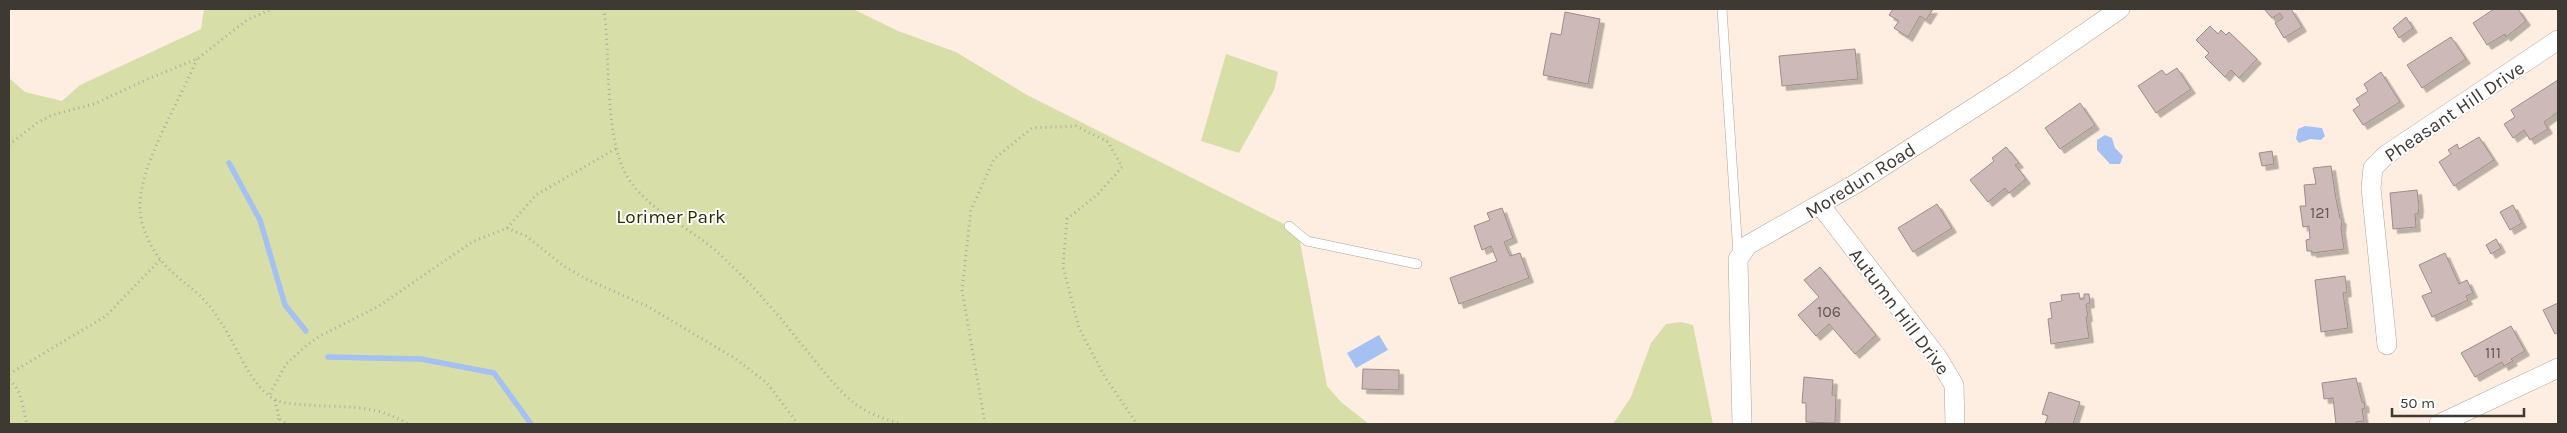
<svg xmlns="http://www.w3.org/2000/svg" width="2567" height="433" viewBox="0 0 2567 433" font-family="Karla,sans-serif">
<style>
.green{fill:#d8dea8}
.water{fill:#a4c1f2}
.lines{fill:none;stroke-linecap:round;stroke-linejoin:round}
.stream{stroke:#a4c1f2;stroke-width:5.5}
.building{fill:#cdb9b7;stroke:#9f8c8a;filter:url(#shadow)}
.lane-casing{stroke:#b0a397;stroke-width:10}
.street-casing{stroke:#b0a397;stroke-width:20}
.path{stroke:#b4a89e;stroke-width:3;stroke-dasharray:1 4;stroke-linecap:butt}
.lane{stroke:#fff;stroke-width:9}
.street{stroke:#fff;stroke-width:19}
.labels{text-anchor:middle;stroke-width:4;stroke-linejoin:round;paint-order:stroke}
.number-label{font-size:16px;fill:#625955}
.street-label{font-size:19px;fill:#3f3934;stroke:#fff}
.park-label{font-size:19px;fill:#2a2d00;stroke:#fff}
</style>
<defs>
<filter id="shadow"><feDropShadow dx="4.5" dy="4.5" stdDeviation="0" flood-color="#0004"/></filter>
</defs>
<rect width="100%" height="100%" fill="#fdeee1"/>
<g class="green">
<path d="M204 9H853L898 31 956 52 1027 95 1298 231 1327 386 1341 402 1369 424H9V78L25 92 62 101 80 85 201 29Z"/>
<path d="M1226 54 1278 72 1274 90 1239 153 1201 141Z"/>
<path d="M1681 322 1693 325 1713 424H1613L1631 397 1651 343 1666 324Z"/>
</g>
<g class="water">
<path d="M2305 126 2322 128 2325 136 2321 140 2310 139 2299 143 2296 139 2298 129Z"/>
<path d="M2105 135 2112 138 2115 148 2123 156 2120 164H2110L2097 150V140Z"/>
<path d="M1379 335 1388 350 1356 368 1347 353Z"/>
</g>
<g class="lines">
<g class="stream">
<path d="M229 163 260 220 285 305 306 331"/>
<path d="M328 357 421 359 494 373 531 424"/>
</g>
</g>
<g class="building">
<path d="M1893 9H1933L1926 20 1920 16 1908 37 1894 28 1899 21 1889 15Z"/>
<path d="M2264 9H2291L2302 27 2284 38 2275 23 2283 18 2280 13 2272 18Z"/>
<path d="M2494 9H2518L2526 21 2506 37 2505 34 2487 45 2473 23Z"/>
<path d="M1565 12 1600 19 1588 84 1543 75 1551 33 1561 35Z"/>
<path d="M2406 17 2413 28 2399 38 2393 28Z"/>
<path d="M2210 26 2218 34 2221 30 2226 35 2229 32 2257 59 2239 78 2231 70 2225 77 2205 57 2209 53 2196 40Z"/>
<path d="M2451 37 2466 59 2422 88 2407 65Z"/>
<path d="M1855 49 1858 79 1782 86 1779 56Z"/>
<path d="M2177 68 2191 89 2156 113 2138 86 2162 70 2166 75Z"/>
<path d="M2381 72 2400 102 2363 125 2353 110 2360 105 2356 99 2368 91 2364 84Z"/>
<path d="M2558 80V112L2544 122 2548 129 2530 140 2524 130 2513 138 2504 124 2515 117 2511 110Z"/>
<path d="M2080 103 2095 125 2060 149 2045 128Z"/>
<path d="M2479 137 2494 160 2454 186 2439 162 2451 154 2448 150 2457 144 2459 149Z"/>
<path d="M2006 147 2019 163 2015 165 2026 179 2009 193 2005 188 1988 202 1970 180 1994 161 1992 158Z"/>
<path d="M2272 151 2274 164 2262 166 2259 153Z"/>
<path d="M2331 166 2336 199 2340 218 2342 220 2341 228 2344 249 2312 253V251H2307L2306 240 2310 239 2309 226 2303 227 2300 206H2306L2304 185 2316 184 2313 168Z"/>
<path d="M2417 190 2419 207 2418 214H2415L2416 227 2393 229 2390 193Z"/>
<path d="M1937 204 1952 228 1913 252 1898 228Z"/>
<path d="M2513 205 2522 223 2510 230 2500 212Z"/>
<path d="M1502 208 1513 238 1504 242 1510 256 1520 253 1529 278 1459 304 1450 278 1497 261 1491 246 1482 250 1474 226 1490 220 1487 213Z"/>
<path d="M2496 239 2501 248 2491 254 2486 245Z"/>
<path d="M2445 253 2459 284 2467 280 2473 293 2466 296 2468 300 2432 317 2422 296 2432 292 2419 265Z"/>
<path d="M1820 267 1876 335 1855 354 1829 324 1816 336 1798 315 1819 297 1804 280Z"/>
<path d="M2345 276 2347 292 2343 293 2348 328 2321 332 2315 280Z"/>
<path d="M2079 293 2080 299H2084V294H2089L2090 303 2086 304 2088 317H2086L2089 338 2051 344 2048 319 2052 318 2050 303 2062 301 2061 295Z"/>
<path d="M2558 303V332L2555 334 2543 310Z"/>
<path d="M2511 326 2525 351 2511 359 2513 361 2504 366 2502 362 2475 377 2461 353Z"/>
<path d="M1363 369 1399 370V390L1362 389Z"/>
<path d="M1804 377 1833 380 1832 395H1836L1835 423 1806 422V403H1802Z"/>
<path d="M2356 378 2362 402H2364L2365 408 2362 409 2364 421 2356 422V424H2336L2333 398 2324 399 2322 383Z"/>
<path d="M2049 392 2080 402 2073 424H2045L2048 416 2042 414Z"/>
</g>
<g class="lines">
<defs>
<g id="lane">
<path d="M1722 9 1738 254"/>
<path d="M1289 226 1307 241 1417 264"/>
</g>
<g id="street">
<path d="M1821 206 1938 358 1954 385 1955 424"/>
<path d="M2387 345 2371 188 2373 168 2386 155 2558 40"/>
<path d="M1742 424 1738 259 1748 245 1857 183 2014 82 2120 9"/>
<path d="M2439 424 2558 368"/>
</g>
</defs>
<use href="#lane" class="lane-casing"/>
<use href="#street" class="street-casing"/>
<g class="path">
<path d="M604 9C610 54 605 125 622 166 638 206 685 224 716 251 746 278 773 308 798 340 816 361 832 385 853 402 866 413 885 419 901 424"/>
<path d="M197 59C181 99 137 168 140 210 141 227 150 246 160 259 173 276 193 287 207 303 212 308 216 315 220 321 236 343 251 389 276 400 285 404 297 404 306 405 345 408 373 403 408 424"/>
<path d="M9 145 37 123 52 115 94 104 150 78 197 59 247 20 272 9"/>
<path d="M507 228 526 236 564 266 586 279 647 306 736 359 767 383 798 424"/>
<path d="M9 374 106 316 160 260"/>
<path d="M9 380C22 389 23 409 27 424"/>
<path d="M270 394 286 364 307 345 320 336 379 306 472 242 507 228 536 195 617 148"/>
<path d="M275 400 279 418 286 424"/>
<path d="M276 424 279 418"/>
<path d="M985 424 962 290 971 210 994 159 1032 128 1076 126 1108 142 1122 167 1098 194 1067 219 1063 267 1079 328 1105 377 1137 424"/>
</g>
<use href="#lane" class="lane"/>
<use href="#street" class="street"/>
</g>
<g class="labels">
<g class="number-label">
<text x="2320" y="218">121</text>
<text x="1829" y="317">106</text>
<text x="2493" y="358">111</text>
</g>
<g class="street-label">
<text transform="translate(2454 111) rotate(-34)" y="7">Pheasant Hill Drive</text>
<text transform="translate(1860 180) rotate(-32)" y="7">Moredun Road</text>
<text transform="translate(1900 311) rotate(53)" y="7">Autumn Hill Drive</text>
</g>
<g class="park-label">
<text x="671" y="223">Lorimer Park</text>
</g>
</g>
<rect width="2567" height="433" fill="none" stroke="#3f3934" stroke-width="20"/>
<path d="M2392 408v8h132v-8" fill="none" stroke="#3f3934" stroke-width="2.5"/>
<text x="2400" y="408" font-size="15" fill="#3f3934" stroke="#ffffff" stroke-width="4" paint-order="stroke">50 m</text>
</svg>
